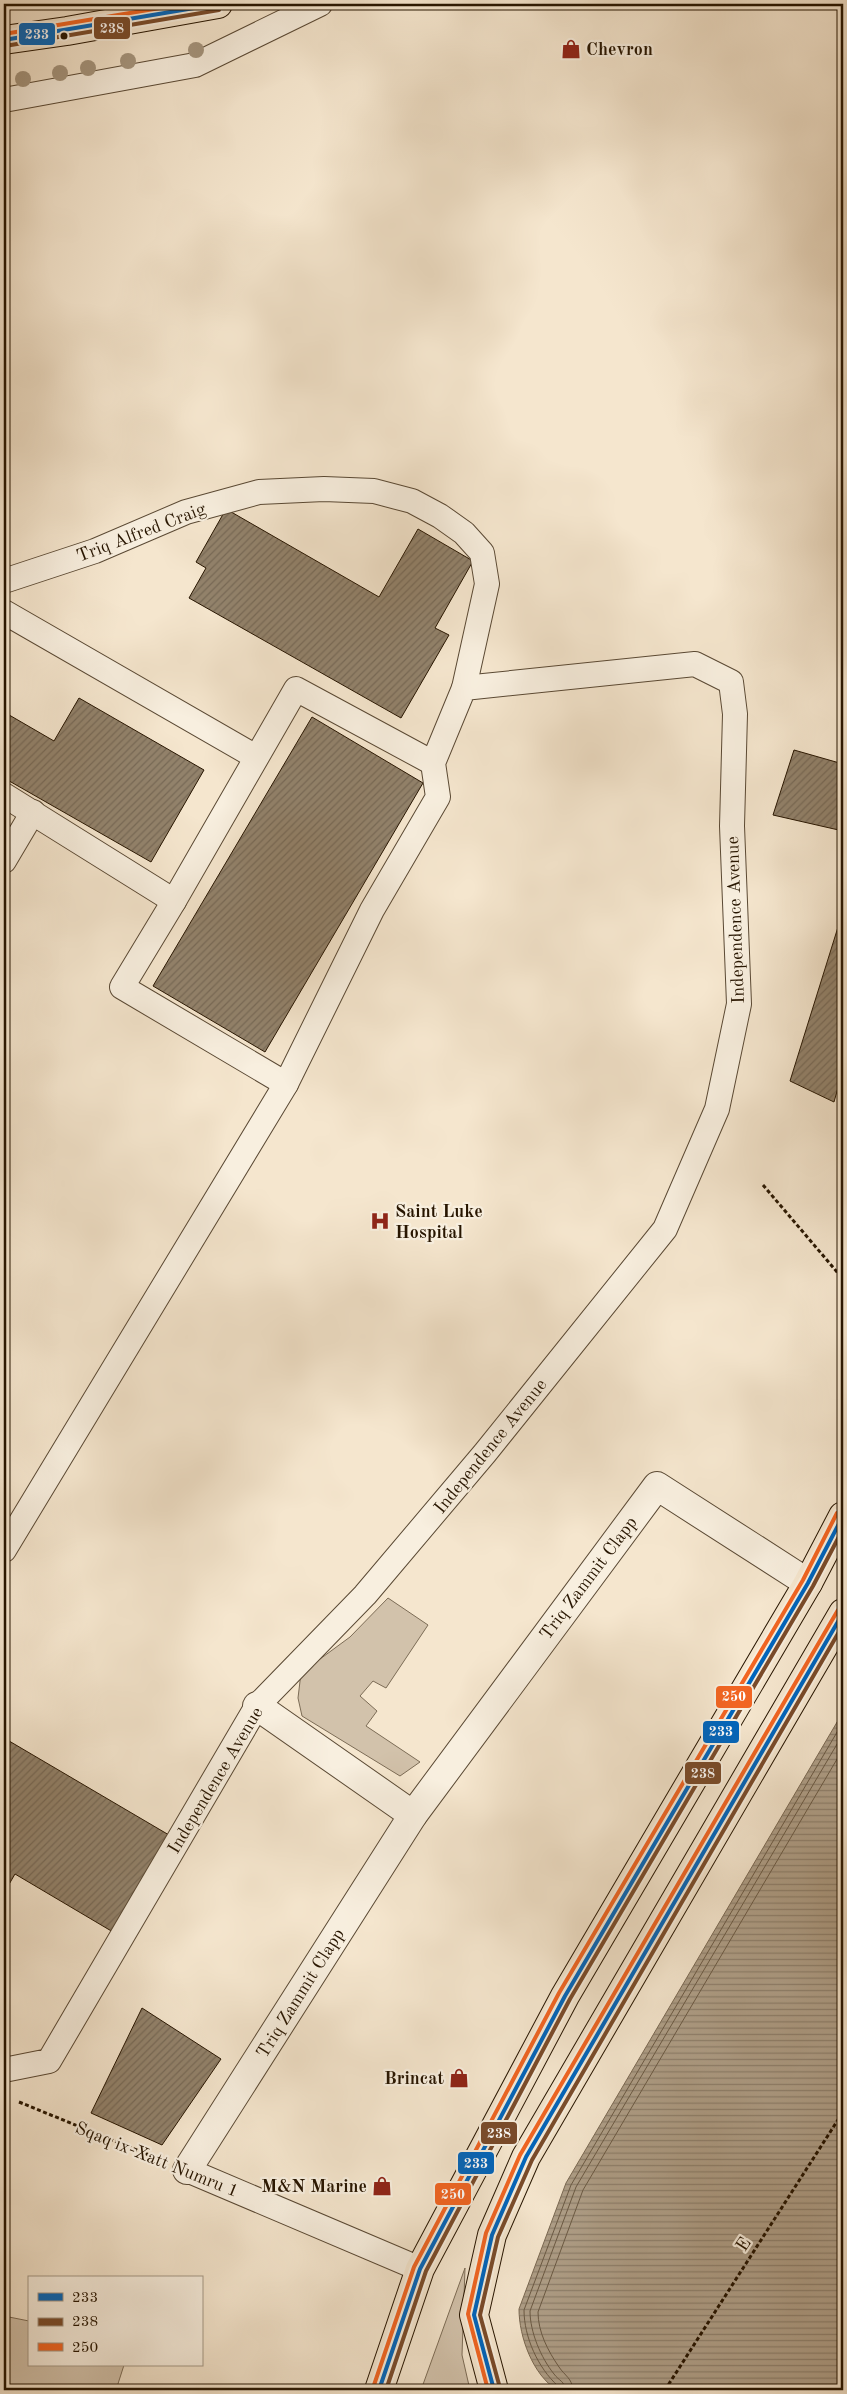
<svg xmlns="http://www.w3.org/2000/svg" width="847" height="2394" viewBox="0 0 847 2394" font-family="'Old Standard TT',serif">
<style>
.green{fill:#d2c2ab;stroke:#7c6c56}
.water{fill:url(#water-rules);stroke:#796852}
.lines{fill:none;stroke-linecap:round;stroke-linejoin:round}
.shore{stroke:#6b5a44;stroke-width:1}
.building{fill:url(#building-hatch);stroke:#271500}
.service-casing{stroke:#5a4934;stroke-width:26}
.minor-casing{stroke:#5a4934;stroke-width:30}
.trunk-casing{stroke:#271500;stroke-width:30}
.path{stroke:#271500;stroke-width:3;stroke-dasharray:4 2.5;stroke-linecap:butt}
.service{stroke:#f8efdf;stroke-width:24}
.minor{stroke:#f8efdf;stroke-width:28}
.trunk{stroke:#f5e6ce;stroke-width:28}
.bus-1-casing{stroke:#f8efdf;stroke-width:8}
.bus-2-casing{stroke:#f8efdf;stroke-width:8}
.bus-3-casing{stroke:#f8efdf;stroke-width:8}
.bus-1{stroke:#0065bd;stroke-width:4}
.bus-2{stroke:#7a4b2a;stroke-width:4}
.bus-3{stroke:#f26522;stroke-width:4}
.tree{fill:#a5957e}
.bus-dot{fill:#271500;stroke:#f8efdf;stroke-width:2}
.labels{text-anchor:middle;stroke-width:4.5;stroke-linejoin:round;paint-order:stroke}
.poi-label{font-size:18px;font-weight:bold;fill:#271500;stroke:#f8efdf;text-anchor:start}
.street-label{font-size:18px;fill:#271500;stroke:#f8efdf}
.line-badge{stroke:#f8efdf;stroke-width:2}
.badge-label{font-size:14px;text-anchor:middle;font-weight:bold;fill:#fff}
</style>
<defs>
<pattern id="water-rules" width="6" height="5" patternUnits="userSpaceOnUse" patternTransform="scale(1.25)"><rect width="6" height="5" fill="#af9f88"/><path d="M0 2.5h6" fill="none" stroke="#8e806d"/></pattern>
<pattern id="building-hatch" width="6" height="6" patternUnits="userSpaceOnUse" patternTransform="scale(1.25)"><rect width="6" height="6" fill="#92826b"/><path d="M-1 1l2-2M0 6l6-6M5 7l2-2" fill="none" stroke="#776956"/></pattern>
</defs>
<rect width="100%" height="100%" fill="#f5e6ce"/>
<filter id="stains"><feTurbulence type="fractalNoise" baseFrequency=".004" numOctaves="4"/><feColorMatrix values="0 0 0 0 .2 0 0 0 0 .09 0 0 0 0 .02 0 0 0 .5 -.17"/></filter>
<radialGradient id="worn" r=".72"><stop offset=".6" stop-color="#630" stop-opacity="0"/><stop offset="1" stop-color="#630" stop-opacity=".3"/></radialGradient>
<g class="green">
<path d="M388 1598 428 1625 386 1688 373 1681 360 1696 377 1711 366 1726 420 1762 400 1776 302 1716 298 1698 301 1673 350 1637Z"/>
<path d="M465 2268 462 2355 470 2390H421Z"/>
<path d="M4 2316 29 2321V2365H124L116 2390H4Z"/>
</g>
<path class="water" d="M843 1712 842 2390H557C533 2375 519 2337 519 2309L566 2183Z"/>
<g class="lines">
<g class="shore">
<path d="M559 2390 558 2386C538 2368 524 2337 524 2310L571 2185 843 1722"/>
<path d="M565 2390C565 2381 559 2381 554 2374 541 2358 530 2332 530 2311L576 2187 843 1734"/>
<path d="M573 2390C572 2378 565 2376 559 2367 548 2351 538 2332 538 2312L583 2190 843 1749"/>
</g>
</g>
<g class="building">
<path d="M226 509 379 597 418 529 473 561 435 628 449 635 401 718 189 598 206 568 196 562Z"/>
<path d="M79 698 204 770 151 862 4 778V712L54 741Z"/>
<path d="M312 717 423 783 265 1052 153 986Z"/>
<path d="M794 750 843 764V831L773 815Z"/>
<path d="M843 911V1077H841L834 1102 790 1081Z"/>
<path d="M4 1738 169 1835 113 1932 15 1874 4 1893Z"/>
<path d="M142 2008 221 2059 162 2145 91 2113Z"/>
</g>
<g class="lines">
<defs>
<g id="service">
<path d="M4 100 195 65 320 4"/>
<path d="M4 581 95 551 186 512 259 492 324 489 374 491 412 501 440 516 464 533 482 553 487 584 464 688"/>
<path d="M4 612 256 757"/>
<path d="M4 795 174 901"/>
<path d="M4 861 33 812"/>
<path d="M286 1084 122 987 174 901 296 689 433 763"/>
<path d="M4 1550 286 1084 372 910 438 797 433 763 464 688 695 664 731 682 735 714 732 826 739 1004 717 1109 665 1229 485 1453 365 1595 257 1706 49 2061 4 2070"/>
<path d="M187 2170 420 2269"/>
</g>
<g id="minor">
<path d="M257 1706 413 1815"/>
<path d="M187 2170 413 1815 657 1486 808 1583"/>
</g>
<g id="trunk">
<path d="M4 40 67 31 218 4"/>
<path d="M379 2390 420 2269 565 1996 808 1583 843 1516"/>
<path d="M494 2390 474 2315 492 2235 526 2157 843 1613"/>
</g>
</defs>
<use href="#service" class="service-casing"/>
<use href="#minor" class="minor-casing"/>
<use href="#trunk" class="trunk-casing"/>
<g class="path">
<path d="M763 1185 843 1279"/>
<path d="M19 2102 154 2157"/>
<path d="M665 2390 843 2112"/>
</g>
<use href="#service" class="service"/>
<use href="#minor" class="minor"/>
<use href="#trunk" class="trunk"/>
<defs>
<g id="bus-1">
<path d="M4 40 218 4"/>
<path d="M379 2390 420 2269 565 1996 808 1583 843 1516"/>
<path d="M494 2390 474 2315 492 2235 526 2157 843 1613"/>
</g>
<g id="bus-2">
<path d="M5 46 219 10"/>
<path d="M500 2388 480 2315 498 2237 532 2160 843 1625"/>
<path d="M386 2390 426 2271 570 1999 813 1586 843 1529"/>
</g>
<g id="bus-3">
<path d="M4 34 184 4"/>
<path d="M373 2388 414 2267 559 1993 803 1580 837 1513"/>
<path d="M488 2390 468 2314 486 2233 520 2155 838 1610"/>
</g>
</defs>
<use href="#bus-1" class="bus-1-casing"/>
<use href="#bus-2" class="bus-2-casing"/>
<use href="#bus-3" class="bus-3-casing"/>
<use href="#bus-1" class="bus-1"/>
<use href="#bus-2" class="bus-2"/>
<use href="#bus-3" class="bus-3"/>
</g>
<g class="tree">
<circle cx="196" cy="50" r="8"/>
<circle cx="128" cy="61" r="8"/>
<circle cx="88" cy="68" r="8"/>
<circle cx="60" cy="73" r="8"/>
<circle cx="23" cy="79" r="8"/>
</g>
<defs>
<symbol id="shop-bare" viewBox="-9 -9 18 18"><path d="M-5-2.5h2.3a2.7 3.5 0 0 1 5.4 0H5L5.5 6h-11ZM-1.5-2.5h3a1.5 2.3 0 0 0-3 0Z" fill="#8f2418" stroke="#f8efdf" stroke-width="2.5" paint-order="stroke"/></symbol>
<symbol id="hospital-bare" viewBox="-9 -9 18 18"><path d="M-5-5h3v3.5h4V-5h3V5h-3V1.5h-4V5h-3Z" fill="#8f2418" stroke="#f8efdf" stroke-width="2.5" paint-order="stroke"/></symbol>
</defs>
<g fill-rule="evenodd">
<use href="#shop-bare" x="557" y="35" width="28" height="28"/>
<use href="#hospital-bare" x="366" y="1207" width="28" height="28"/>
<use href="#shop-bare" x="445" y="2064" width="28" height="28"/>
<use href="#shop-bare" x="368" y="2172" width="28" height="28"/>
</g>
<circle class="bus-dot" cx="64" cy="36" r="4.5"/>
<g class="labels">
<g class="poi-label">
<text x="586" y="55">Chevron</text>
<text x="395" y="1217">Saint Luke<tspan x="395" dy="21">Hospital</tspan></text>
<text x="444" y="2084" text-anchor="end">Brincat</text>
<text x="367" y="2192" text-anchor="end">M&amp;N Marine</text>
</g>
<g class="street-label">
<text transform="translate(141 532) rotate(-21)" y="6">Triq Alfred Craig</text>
<text transform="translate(735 920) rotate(-92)" y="6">Independence Avenue</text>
<text transform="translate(490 1446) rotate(-51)" y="6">Independence Avenue</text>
<text transform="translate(588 1578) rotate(-53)" y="6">Triq Zammit Clapp</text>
<text transform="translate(215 1780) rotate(-59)" y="6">Independence Avenue</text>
<text transform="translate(300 1993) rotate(-58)" y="6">Triq Zammit Clapp</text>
<text transform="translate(157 2159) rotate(22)" y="6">Sqaq ix-Xatt Numru 1</text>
<text transform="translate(743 2244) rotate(-57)" y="6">E</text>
</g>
</g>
<g class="line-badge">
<rect x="93" y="16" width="38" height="24" rx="5" fill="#7a4b2a"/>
<rect x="18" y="22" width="38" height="24" rx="5" fill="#0065bd"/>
<rect x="715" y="1685" width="38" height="24" rx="5" fill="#f26522"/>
<rect x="702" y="1720" width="38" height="24" rx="5" fill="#0065bd"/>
<rect x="684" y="1761" width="38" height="24" rx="5" fill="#7a4b2a"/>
<rect x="480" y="2121" width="38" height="24" rx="5" fill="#7a4b2a"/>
<rect x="457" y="2151" width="38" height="24" rx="5" fill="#0065bd"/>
<rect x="434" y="2182" width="38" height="24" rx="5" fill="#f26522"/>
</g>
<g class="badge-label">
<text x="112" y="33">238</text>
<text x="37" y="39">233</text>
<text x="734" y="1701">250</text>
<text x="721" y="1736">233</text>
<text x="703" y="1778">238</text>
<text x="499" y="2138">238</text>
<text x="476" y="2168">233</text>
<text x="453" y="2199">250</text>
</g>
<rect width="847" height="2394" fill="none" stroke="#f5e6ce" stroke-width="20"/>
<rect x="5" y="5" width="837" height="2384" fill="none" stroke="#271500" stroke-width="2.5"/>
<rect x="10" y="10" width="827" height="2374" fill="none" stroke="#271500"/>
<rect x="28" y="2276" width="175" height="90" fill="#f8efdf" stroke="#a49886"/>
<rect x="38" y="2293" width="25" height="8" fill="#0065bd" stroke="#a49886"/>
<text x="72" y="2302" font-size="15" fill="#271500">233</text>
<rect x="38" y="2318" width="25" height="8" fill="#7a4b2a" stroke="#a49886"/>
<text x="72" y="2326" font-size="15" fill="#271500">238</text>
<rect x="38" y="2343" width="25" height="8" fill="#f26522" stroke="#a49886"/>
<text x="72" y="2352" font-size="15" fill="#271500">250</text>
<rect width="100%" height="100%" filter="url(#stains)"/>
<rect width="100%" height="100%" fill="url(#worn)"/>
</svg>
